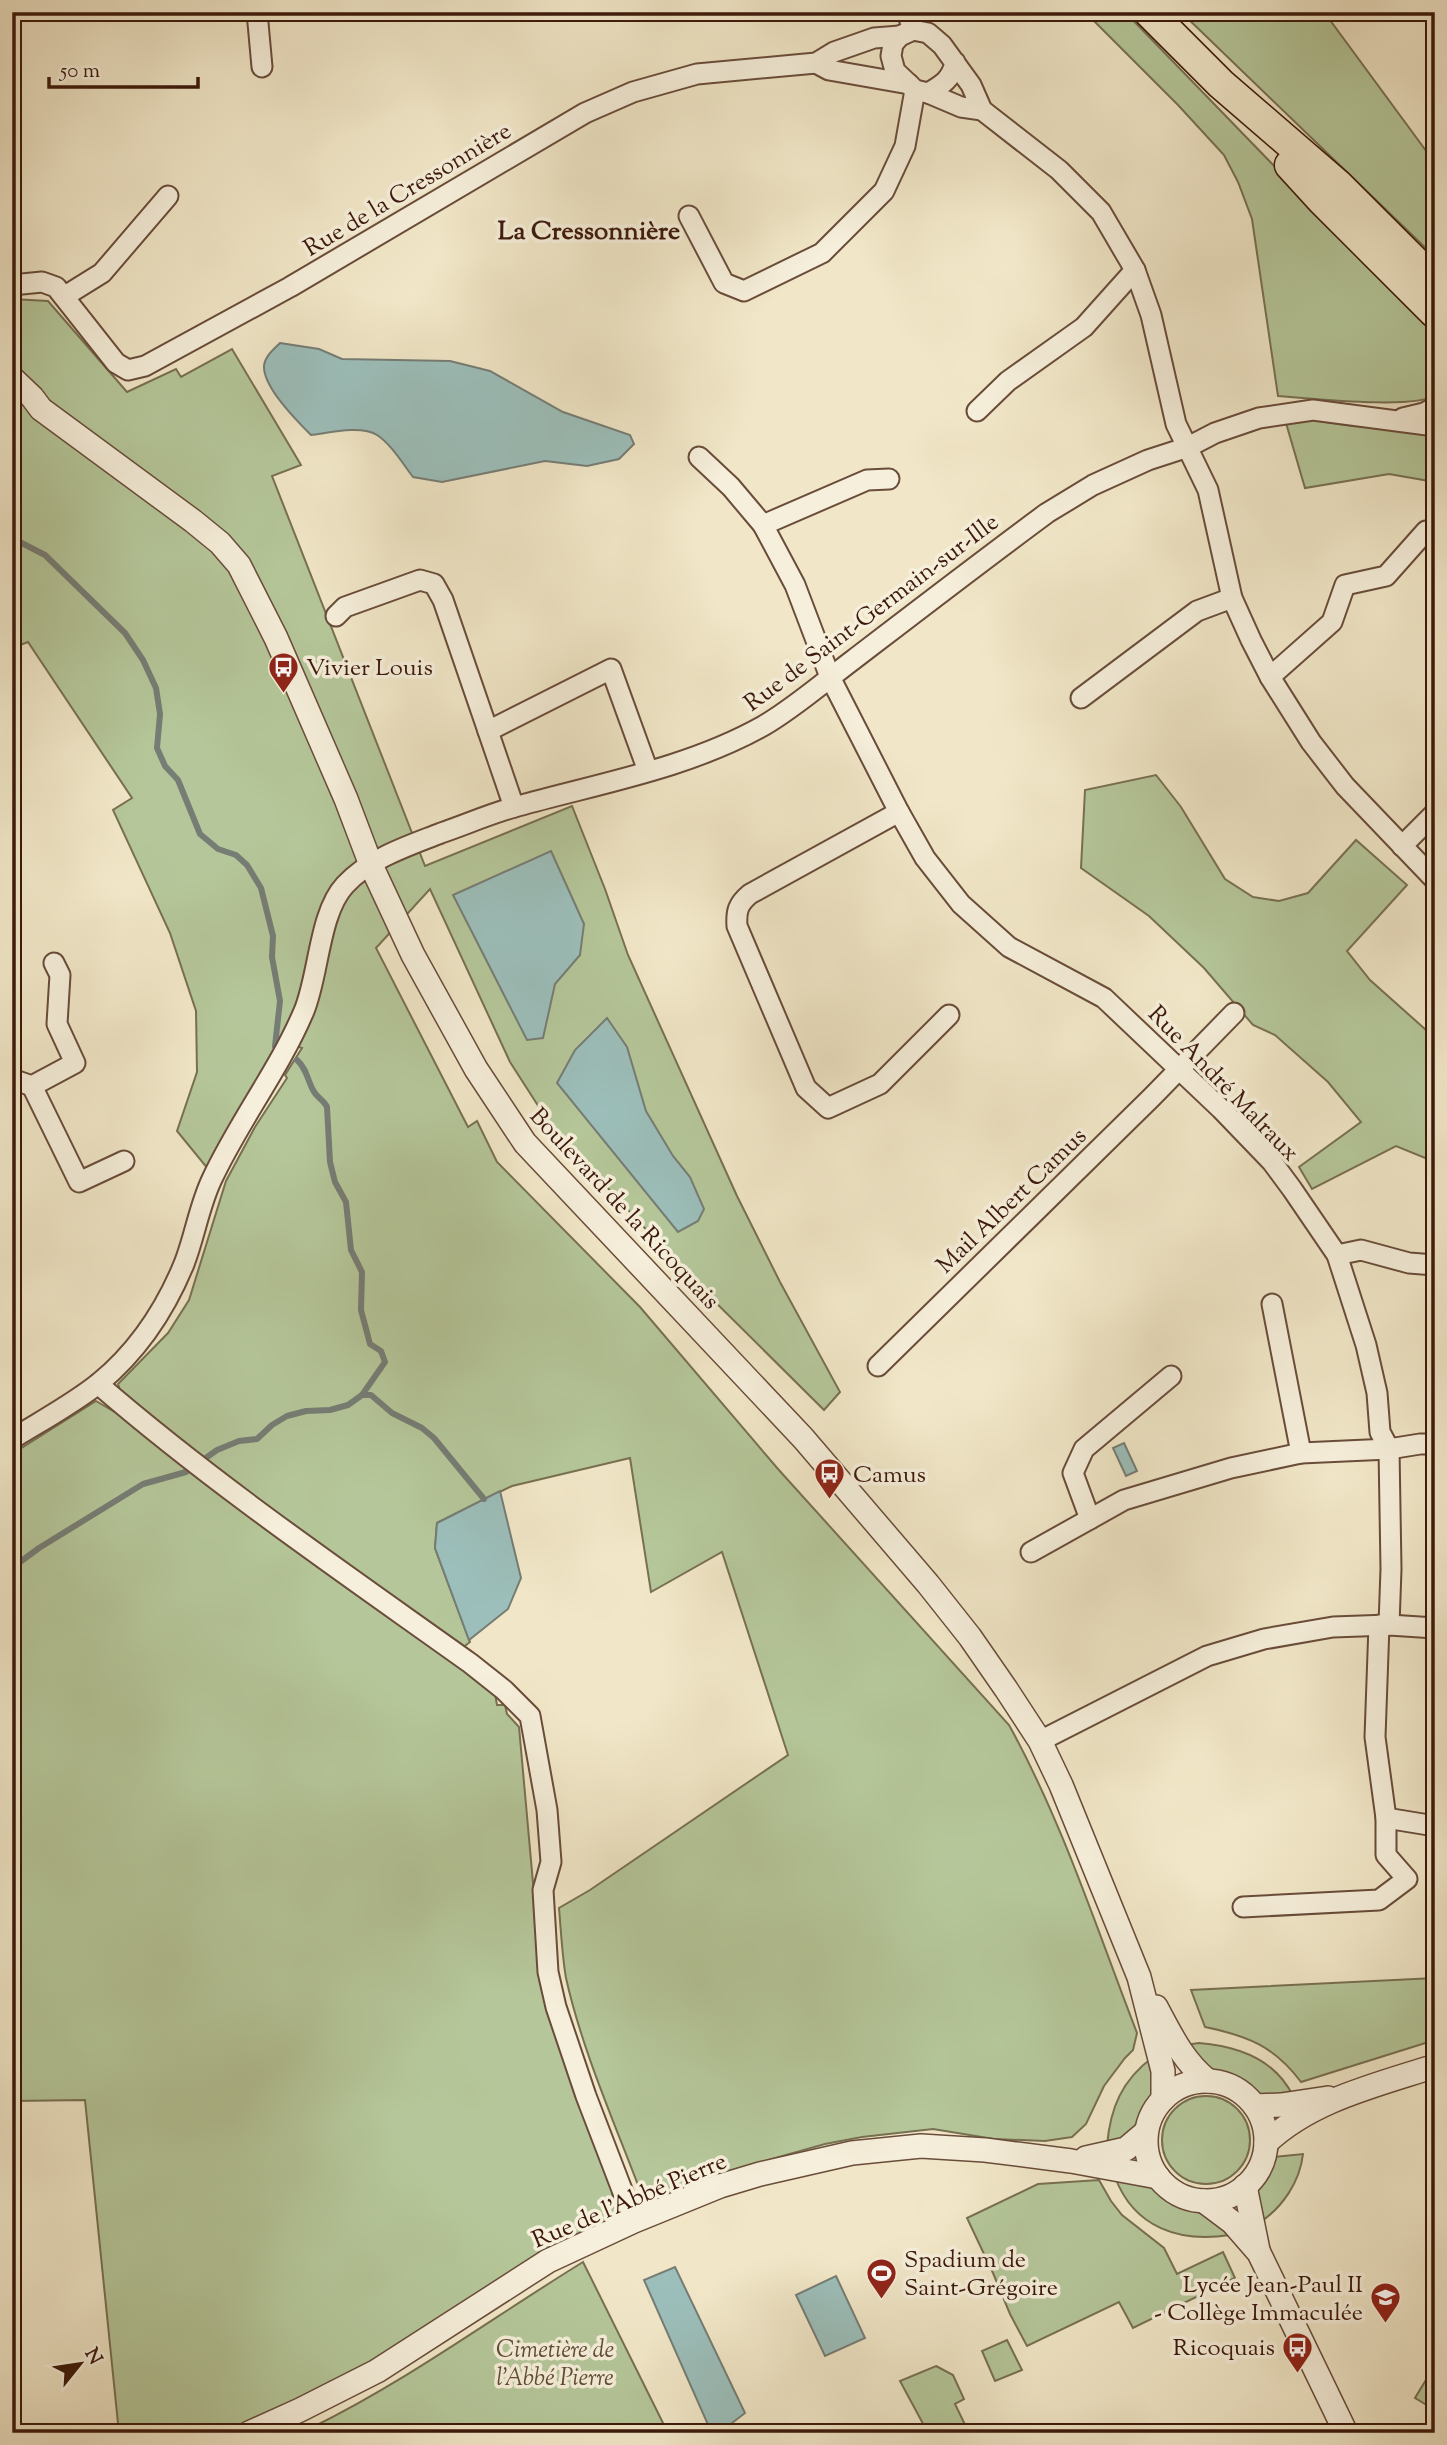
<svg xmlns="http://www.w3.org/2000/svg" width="1447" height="2445" viewBox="0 0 1447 2445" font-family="'Sorts Mill Goudy',serif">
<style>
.green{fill:#b5c79a;stroke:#787052;stroke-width:2}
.water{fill:#9cbfbb;stroke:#767d75;stroke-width:2}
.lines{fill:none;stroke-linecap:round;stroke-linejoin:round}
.stream{stroke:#767d75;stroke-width:6}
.minor-casing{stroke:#694c3a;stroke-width:23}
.tertiary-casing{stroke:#694c3a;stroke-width:26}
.primary-casing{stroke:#3c190b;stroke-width:33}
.minor{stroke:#f6efdb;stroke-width:19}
.tertiary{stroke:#f6efdb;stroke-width:23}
.primary{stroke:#f1e7c8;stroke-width:30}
.labels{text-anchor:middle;stroke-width:7;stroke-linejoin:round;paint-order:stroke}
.street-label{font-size:24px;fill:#3c190b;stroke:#f6efdb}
.poi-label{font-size:24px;fill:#3c190b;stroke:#f6efdb;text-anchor:start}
.park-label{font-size:24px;font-style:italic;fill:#604d36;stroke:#f6efdb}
.neighbourhood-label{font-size:26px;font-weight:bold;fill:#3c190b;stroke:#f6efdb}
</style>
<rect width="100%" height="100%" fill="#f1e7c8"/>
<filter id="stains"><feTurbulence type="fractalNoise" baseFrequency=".00286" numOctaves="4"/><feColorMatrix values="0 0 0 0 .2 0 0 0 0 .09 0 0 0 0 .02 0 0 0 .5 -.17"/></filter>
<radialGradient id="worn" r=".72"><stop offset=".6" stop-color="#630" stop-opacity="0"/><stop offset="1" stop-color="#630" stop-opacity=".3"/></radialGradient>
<g class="green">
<path d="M1085 12H1125L1435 332V395C1415 410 1308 398 1278 396L1252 219 1238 182 1224 155 1178 105Z"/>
<path d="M1181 12H1324L1435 163V257Z"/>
<path d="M12 299 48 301 127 392 176 369 181 377 232 349 301 465 272 476 425 866 572 806 605 889 628 955 737 1196 780 1282 840 1392 824 1410 692 1279 553 1129 510 1062 430 889 376 948 468 1127 477 1121 497 1162 640 1307 778 1469 1009 1725C1063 1823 1097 1930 1137 2033L1133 2050 1125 2058 1104 2086 1086 2124 1072 2137 1045 2141 994 2139 933 2129 862 2137 825 2144 733 2170 644 2201C617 2128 583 2054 566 1978 562 1955 561 1931 559 1908L590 1890 788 1755 722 1552 651 1592 630 1458 512 1486 437 1523 435 1548 470 1642 461 1649 191 1449 120 1390 118 1384 168 1333 189 1300 226 1181 255 1127 287 1078 285 1075 302 1048 279 1040 208 1169 177 1131 197 1072 196 1011 170 933 113 810 132 798 28 642 12 648V352L16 348 12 343Z"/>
<path d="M1305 419 1353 426 1435 429V482L1389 474 1305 488 1286 423Z"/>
<path d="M1156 775 1181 807 1225 879 1253 897 1279 901 1308 893 1356 840 1407 885 1347 951 1370 980 1435 1038V1162L1396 1146 1312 1189 1299 1167 1361 1122 1328 1082 1275 1035 1253 1025 1204 968 1149 916 1081 868 1085 790Z"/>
<path d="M96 1401 135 1424 494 1688 497 1705H505L507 1714 519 1727 535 1905 612 2190 615 2213 550 2249 388 2353 341 2380 222 2433H119L85 2100 12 2101V1454Z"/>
<path d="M1435 1978V2040L1301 2082C1274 2046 1248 2036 1205 2027L1191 1990Z"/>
<path d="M1199 2043C1237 2046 1275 2059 1293 2096L1260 2098 1250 2087 1234 2078 1208 2070 1185 2045Z"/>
<path d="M1153 2057 1159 2091C1145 2105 1140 2127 1128 2137 1122 2141 1113 2143 1107 2146 1110 2108 1122 2080 1153 2057Z"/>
<circle cx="1206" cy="2140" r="44"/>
<path d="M1303 2154C1300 2182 1282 2208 1259 2223L1253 2193 1268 2172 1274 2157Z"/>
<path d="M1115 2177 1153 2187 1171 2201 1185 2207 1201 2210 1230 2235C1180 2243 1134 2228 1115 2177Z"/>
<path d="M1099 2180 1111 2201 1122 2215 1164 2248 1177 2274 1223 2252 1235 2278 1133 2328 1119 2302 1027 2346 1010 2314 993 2273 967 2218 1038 2184Z"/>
<path d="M583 2262 668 2433H308L311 2428C407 2381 492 2318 583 2262Z"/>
<path d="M1007 2340 1022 2370 995 2381 982 2351Z"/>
<path d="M1435 2365V2410L1415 2398Z"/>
<path d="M936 2366 953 2375 964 2399 955 2404 969 2433H928L900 2381Z"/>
</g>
<g class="water">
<path d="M280 343 319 349 342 359 450 361 490 371 563 412 630 435 634 444 619 459 587 466 545 461 442 482 413 477C403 464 391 444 377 435 361 425 328 433 311 435 297 421 263 387 264 366 265 356 274 349 280 343Z"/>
<path d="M551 851 584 924 580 955 555 984 543 1038 527 1040 453 895Z"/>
<path d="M607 1018 627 1047 646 1111 673 1156 690 1177 704 1209 698 1221 678 1232 557 1083 575 1050Z"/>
<path d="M1124 1443 1137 1471 1126 1476 1113 1448Z"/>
<path d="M500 1491 521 1578 508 1609 469 1640 435 1548 437 1523Z"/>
<path d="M675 2267 745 2413 723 2430 709 2427 644 2280Z"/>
<path d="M836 2276 865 2338 825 2356 796 2295Z"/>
</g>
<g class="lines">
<g class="stream">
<path d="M12 538 45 555 125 633 143 660 156 688 160 714 157 748 165 766 178 780 200 834 218 849 236 855 247 865 261 888 273 936 272 957 280 1001 275 1046"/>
<path d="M362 1395H371L392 1413 422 1428 434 1438 484 1499"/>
<path d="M12 1568 39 1548 143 1484 186 1472 217 1450 239 1441 257 1439 272 1425 287 1416 306 1411 330 1410 348 1405 362 1395 385 1362 381 1351 370 1344 361 1310 362 1272 351 1250 346 1202 335 1182 330 1162 327 1107C324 1100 316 1097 313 1090 307 1079 307 1069 297 1060"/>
</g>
<defs>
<g id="minor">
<path d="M257 12 262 67"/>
<path d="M907 12 913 30"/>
<path d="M955 62C952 79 942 85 928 93L915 90 895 71 891 56 893 44 900 36 913 30 928 33 942 45 971 85 982 110 1059 170 1101 212 1135 270 1151 315 1176 424 1208 490 1232 598 1251 640 1270 677 1311 742 1345 786 1435 880"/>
<path d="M816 63 829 70 909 84"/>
<path d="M928 93 961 107 982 110"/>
<path d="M689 216 724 283 744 291 822 253 884 191 905 146 915 90"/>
<path d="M12 285 42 282 56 287 116 363 128 370 145 366 290 287 585 113 633 92 697 74 816 63 834 52 874 38 900 36"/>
<path d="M65 296 102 273 168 196"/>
<path d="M977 411 1008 381 1084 327 1135 270"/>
<path d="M1403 418 1424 413 1435 407"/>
<path d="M699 457 731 487 763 525 795 585 830 677 899 812 925 858 961 904 1009 947 1104 998 1221 1109 1272 1162 1292 1189 1337 1255 1366 1345 1377 1393 1380 1432 1389 1449 1391 1569 1389 1625"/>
<path d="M763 525 867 480 889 479"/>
<path d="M336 616 345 607 420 580 434 584 443 600 488 731 611 669 648 771"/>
<path d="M1270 677 1332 622 1345 585 1386 576 1426 531"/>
<path d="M1081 698 1197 611 1232 598"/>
<path d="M488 731 514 807"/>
<path d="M899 812 750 894C738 904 736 911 737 926L806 1088 828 1108 880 1084 949 1015"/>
<path d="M1402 846 1435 813"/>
<path d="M12 1079 32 1086 75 1063 57 1024 60 975 54 963"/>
<path d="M32 1086 79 1182 124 1161"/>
<path d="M1337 1255 1361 1250 1409 1263 1435 1265"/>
<path d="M1272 1304 1301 1453"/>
<path d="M878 1366 1152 1097 1234 1013"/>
<path d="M98 1384C215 1485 344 1573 470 1663L504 1690 530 1716 547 1810 551 1862 543 1890 548 1972 556 2007 586 2096 634 2221"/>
<path d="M12 1439C41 1421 73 1404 99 1383 138 1351 165 1310 184 1264 195 1236 199 1206 212 1179 239 1121 279 1070 304 1011 319 975 319 913 345 885 370 858 408 846 441 833 467 824 492 813 518 806 601 783 688 768 763 726 793 709 825 681 853 660 917 611 982 561 1047 513L1093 485 1148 460 1188 447 1215 433 1259 418 1313 410 1435 426"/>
<path d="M1090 1519 1073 1473 1084 1449 1171 1376"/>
<path d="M1031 1552 1124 1500 1231 1468 1301 1453 1389 1449 1420 1444H1435"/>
<path d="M1040 1741 1207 1656 1264 1639 1333 1627 1389 1625 1435 1628"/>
<path d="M1386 1818 1435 1826"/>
<path d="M1243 1907 1379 1900 1407 1879 1386 1855V1818L1375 1737 1379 1625"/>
</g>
<g id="tertiary">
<path d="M12 378 32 397 41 409 193 521 220 543 239 565 276 638 346 799 371 865 413 955 476 1069 525 1143 803 1438 928 1584 970 1637 1006 1689 1040 1741 1061 1785 1139 1977 1163 2071V2099"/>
<path d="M1156 2007C1171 2035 1183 2061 1208 2081"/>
<circle cx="1206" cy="2141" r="60"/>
<path d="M1255 2106 1281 2105 1328 2098"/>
<path d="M1266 2143C1311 2100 1377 2085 1435 2066"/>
<path d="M1086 2158 1126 2149 1146 2132"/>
<path d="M1245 2186 1258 2250"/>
<path d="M1204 2201 1232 2222 1259 2253 1346 2433"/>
<path d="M249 2433 300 2410 377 2371 548 2261 634 2221 720 2186 760 2174 852 2153 921 2146 985 2150 1071 2161 1158 2177"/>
</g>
<g id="primary">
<path d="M1149 12 1221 84 1338 185 1435 282"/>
<path d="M1290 165 1322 200 1435 313"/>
</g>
</defs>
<use href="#minor" class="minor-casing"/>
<use href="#tertiary" class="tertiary-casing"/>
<use href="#primary" class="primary-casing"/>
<use href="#minor" class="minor"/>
<use href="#tertiary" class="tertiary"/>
<use href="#primary" class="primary"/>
</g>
<defs>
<symbol id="bus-pin" viewBox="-11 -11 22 30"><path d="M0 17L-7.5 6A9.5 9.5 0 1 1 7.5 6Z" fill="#8f2418" stroke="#f6efdb"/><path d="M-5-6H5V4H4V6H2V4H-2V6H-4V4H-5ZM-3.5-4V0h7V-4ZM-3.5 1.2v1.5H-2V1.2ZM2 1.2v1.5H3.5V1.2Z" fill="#fff"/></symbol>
<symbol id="stadium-pin" viewBox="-11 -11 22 30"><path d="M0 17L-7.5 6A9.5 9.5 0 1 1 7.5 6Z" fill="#8f2418" stroke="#f6efdb"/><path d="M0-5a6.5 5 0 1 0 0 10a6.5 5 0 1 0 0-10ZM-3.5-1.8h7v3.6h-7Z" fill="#fff"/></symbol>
<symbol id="school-pin" viewBox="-11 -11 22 30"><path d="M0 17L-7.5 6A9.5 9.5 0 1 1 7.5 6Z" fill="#8f2418" stroke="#f6efdb"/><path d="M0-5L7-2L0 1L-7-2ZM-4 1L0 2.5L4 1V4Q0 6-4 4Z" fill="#fff"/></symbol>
</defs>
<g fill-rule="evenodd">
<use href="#bus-pin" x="266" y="650" width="35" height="47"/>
<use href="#bus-pin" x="812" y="1456" width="35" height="47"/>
<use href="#stadium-pin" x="864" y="2256" width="35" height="47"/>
<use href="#school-pin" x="1368" y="2280" width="35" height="47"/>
<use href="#bus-pin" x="1280" y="2330" width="35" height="47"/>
</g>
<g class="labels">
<g class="street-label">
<text transform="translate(407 189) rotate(-31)" y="8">Rue de la Cressonnière</text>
<text transform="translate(871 612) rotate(-37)" y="8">Rue de Saint-Germain-sur-Ille</text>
<text transform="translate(1224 1083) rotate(46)" y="8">Rue André Malraux</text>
<text transform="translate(1011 1200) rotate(-44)" y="8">Mail Albert Camus</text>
<text transform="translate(625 1208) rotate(47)" y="8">Boulevard de la Ricoquais</text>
<text transform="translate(629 2200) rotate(-23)" y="8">Rue de l'Abbé Pierre</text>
</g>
<g class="poi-label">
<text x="306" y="675">Vivier Louis</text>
<text x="853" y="1482">Camus</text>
<text x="904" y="2267">Spadium de<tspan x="904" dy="28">Saint-Grégoire</tspan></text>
<text x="1363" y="2292" text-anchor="end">Lycée Jean-Paul II<tspan x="1363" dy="28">- Collège Immaculée</tspan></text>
<text x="1275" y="2355" text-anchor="end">Ricoquais</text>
</g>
<g class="park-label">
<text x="555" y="2357">Cimetière de<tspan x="555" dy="28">l'Abbé Pierre</tspan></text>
</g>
<g class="neighbourhood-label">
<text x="589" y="239">La Cressonnière</text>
</g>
</g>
<rect width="1447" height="2445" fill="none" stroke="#f1e7c8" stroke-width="42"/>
<rect x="14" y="14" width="1419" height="2417" fill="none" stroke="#3c190b" stroke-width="3.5"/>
<rect x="21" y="21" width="1405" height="2403" fill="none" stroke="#3c190b" stroke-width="2"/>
<g transform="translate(80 2364) rotate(60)" stroke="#f6efdb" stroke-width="5" paint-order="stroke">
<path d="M0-5L12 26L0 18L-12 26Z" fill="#3c190b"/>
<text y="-10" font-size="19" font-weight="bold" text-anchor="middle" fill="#3c190b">N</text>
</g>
<path d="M49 77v10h149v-10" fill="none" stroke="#3c190b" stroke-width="3.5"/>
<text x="60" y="77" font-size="21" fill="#3c190b" stroke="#f6efdb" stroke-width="5" paint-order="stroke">50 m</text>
<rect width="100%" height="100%" filter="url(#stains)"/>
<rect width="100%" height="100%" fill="url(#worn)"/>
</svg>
